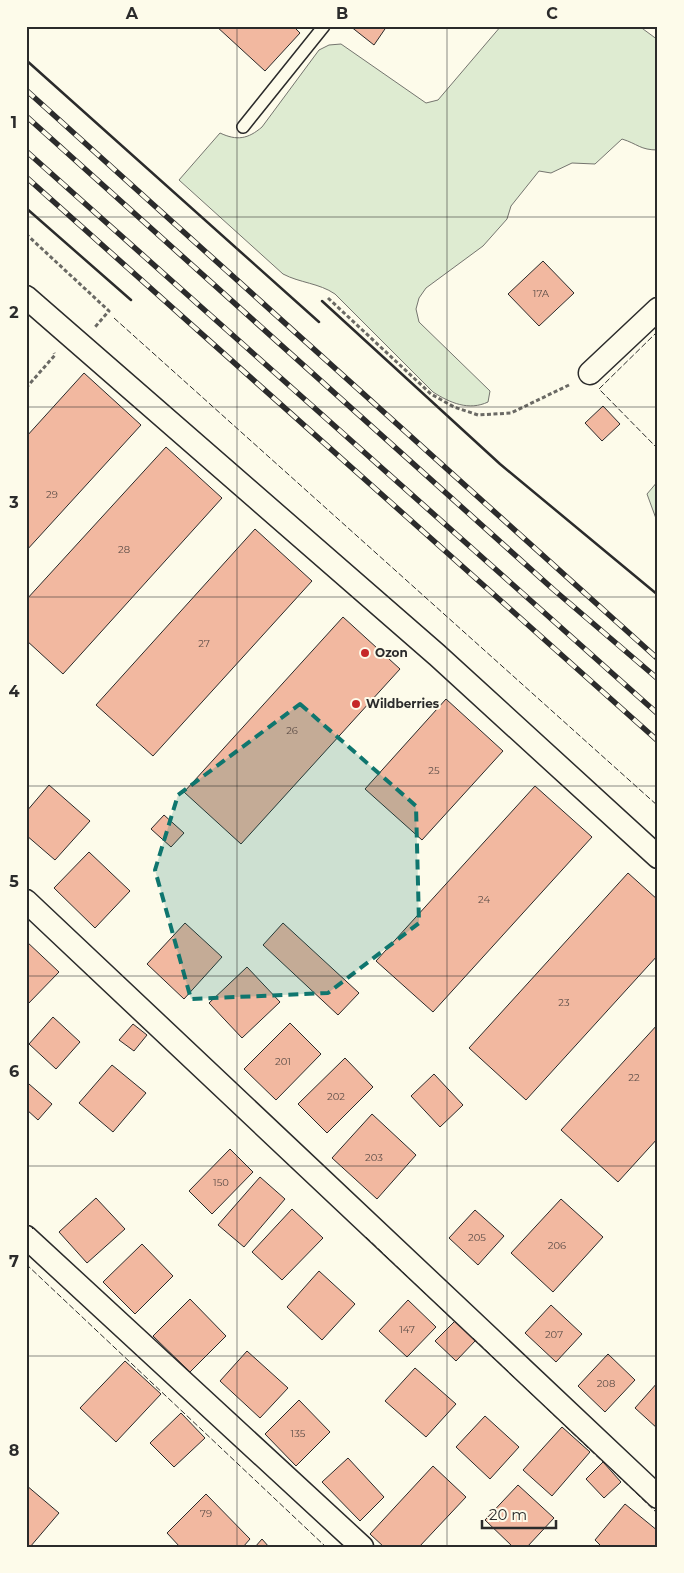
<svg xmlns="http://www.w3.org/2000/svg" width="684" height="1573" viewBox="0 0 684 1573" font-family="Montserrat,sans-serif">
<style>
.green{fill:#deebd1;stroke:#74746e}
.building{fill:#f2b8a0;stroke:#2b2b2b}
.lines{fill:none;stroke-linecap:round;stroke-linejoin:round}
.lane-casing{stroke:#2b2b2b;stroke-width:14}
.street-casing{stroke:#2b2b2b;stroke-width:25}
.path{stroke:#6a6964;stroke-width:3;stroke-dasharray:4 2.5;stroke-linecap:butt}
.lane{stroke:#fdfbea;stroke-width:11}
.street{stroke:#fdfbea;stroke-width:22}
.rail-casing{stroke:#2b2b2b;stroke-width:5.5}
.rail{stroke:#fdfbea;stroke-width:4;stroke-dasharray:11;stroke-linecap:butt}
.fence{stroke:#2b2b2b;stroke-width:1;stroke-dasharray:6 2.5;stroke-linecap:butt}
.wall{stroke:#2b2b2b;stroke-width:2.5}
.marked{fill:#0f766e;fill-opacity:0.2;stroke:#0f766e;stroke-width:4;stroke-dasharray:10 6;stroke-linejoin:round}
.grid{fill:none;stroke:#2b2b2b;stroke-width:1;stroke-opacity:0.55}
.poi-dot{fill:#c62828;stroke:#fdfbea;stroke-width:2}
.labels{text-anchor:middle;stroke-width:4;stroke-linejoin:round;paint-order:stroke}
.number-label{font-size:10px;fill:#5d4e48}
.poi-label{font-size:12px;font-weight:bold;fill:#2b2b2b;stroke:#fdfbea;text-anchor:start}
.neatline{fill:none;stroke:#2b2b2b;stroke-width:2}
.grid-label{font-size:16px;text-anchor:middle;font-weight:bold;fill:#2b2b2b}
</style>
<rect width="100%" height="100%" fill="#fdfbea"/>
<g class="green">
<path d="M501 26H639L658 40V150C640 150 638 144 622 139L595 164 572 163 551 173 539 171 511 206 507 219 483 246 426 288 419 298 416 309 419 322 490 391 488 402C469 411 450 403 433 392L335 294C319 283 300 283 283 274L179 180 220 133C237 141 248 139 262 127L319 50 329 45 341 44 426 103 438 100Z"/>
<path d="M658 481V524L647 494Z"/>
</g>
<g class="building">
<path d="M216 26H293L300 33 265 71Z"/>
<path d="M350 26H387L374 45Z"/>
<path d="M543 261 574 293 539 326 508 294Z"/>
<path d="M84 373 141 425 26 551V437Z"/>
<path d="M603 406 620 424 602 441 585 423Z"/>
<path d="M166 447 222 498 63 674 26 640V600Z"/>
<path d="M255 529 312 581 153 756 96 705Z"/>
<path d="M343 617 400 669 241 844 184 792Z"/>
<path d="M446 699 503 751 422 840 365 789Z"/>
<path d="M49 785 90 821 55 860 26 835V812Z"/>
<path d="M535 786 592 837 433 1012 376 961Z"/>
<path d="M164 815 184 833 171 847 151 829Z"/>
<path d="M89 852 130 891 95 928 54 888Z"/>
<path d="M628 873 658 900V955L526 1100 469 1048Z"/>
<path d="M185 923 222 957 184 999 147 964Z"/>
<path d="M283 923 359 993 338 1015 263 945Z"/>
<path d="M26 941 59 972 26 1006Z"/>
<path d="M247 967 280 1002 242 1038 209 1003Z"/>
<path d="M53 1017 80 1042 56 1069 29 1044Z"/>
<path d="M290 1023 321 1054 276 1100 244 1069Z"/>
<path d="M133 1024 147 1035 134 1051 119 1040Z"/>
<path d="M658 1024V1138L618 1182 561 1130Z"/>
<path d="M345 1058 373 1087 327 1133 298 1104Z"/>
<path d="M112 1065 146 1093 113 1132 79 1103Z"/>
<path d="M434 1074 463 1105 440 1127 411 1096Z"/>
<path d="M29 1084 52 1104 38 1120 26 1109V1087Z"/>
<path d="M372 1114 416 1155 377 1199 332 1158Z"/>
<path d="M230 1149 253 1172 212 1214 189 1191Z"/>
<path d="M260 1177 285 1199 244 1247 218 1225Z"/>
<path d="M96 1198 125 1229 87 1263 59 1232Z"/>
<path d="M561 1199 603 1237 553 1292 511 1253Z"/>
<path d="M292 1209 323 1238 282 1280 252 1252Z"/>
<path d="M475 1210 504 1236 478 1265 449 1238Z"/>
<path d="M142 1244 173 1276 135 1314 103 1282Z"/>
<path d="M319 1271 355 1304 322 1340 287 1307Z"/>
<path d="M190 1299 226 1336 190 1372 153 1336Z"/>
<path d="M408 1300 436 1327 407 1357 379 1331Z"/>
<path d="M551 1305 582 1334 556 1362 525 1333Z"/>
<path d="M456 1320 476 1340 456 1361 435 1341Z"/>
<path d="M247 1351 288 1388 260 1418 220 1381Z"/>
<path d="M608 1354 635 1380 605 1412 578 1386Z"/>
<path d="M125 1361 161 1394 116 1442 80 1408Z"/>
<path d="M415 1368 456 1404 426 1437 385 1401Z"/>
<path d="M658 1382V1429L635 1408Z"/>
<path d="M299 1400 330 1432 296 1466 265 1434Z"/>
<path d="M181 1413 205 1438 174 1467 150 1443Z"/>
<path d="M485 1416 519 1447 490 1479 456 1447Z"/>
<path d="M562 1427 590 1452 552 1496 523 1470Z"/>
<path d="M348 1458 384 1497 360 1521 322 1482Z"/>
<path d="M603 1462 621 1482 604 1498 586 1479Z"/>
<path d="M433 1466 466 1497 419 1547H384L370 1534Z"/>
<path d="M26 1485 59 1513 30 1547H26Z"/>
<path d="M518 1485 554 1518 527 1547H513L485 1520Z"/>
<path d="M206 1494 250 1539 243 1547H180L167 1533Z"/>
<path d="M625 1504 658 1531 656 1547H602L595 1540Z"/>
<path d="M262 1539 269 1547H255Z"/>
</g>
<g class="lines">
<defs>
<path id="lane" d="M243 127 324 26"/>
<g id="street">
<path d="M26 297 437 655 658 857"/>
<path d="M590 373 658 309"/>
<path d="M26 901 658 1497"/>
<path d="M26 1237 362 1547"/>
</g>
</defs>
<use href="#lane" class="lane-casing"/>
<use href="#street" class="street-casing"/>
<g class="path">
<path d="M26 234 109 311 95 327"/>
<path d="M328 298 431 394 454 407 478 415 511 413 569 385"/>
<path d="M26 388 55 355 54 353"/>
</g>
<use href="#lane" class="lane"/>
<use href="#street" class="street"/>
<defs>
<g id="rail">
<path d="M26 90 658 659"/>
<path d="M26 116 554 590 658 679"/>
<path d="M26 151 658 714"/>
<path d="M26 177 658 741"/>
</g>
</defs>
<use href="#rail" class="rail-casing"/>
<use href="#rail" class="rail"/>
<g class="fence">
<path d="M114 318 658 806"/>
<path d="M658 331 599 389 658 449"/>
<path d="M26 1222 33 1229"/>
<path d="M366 1237 456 1323"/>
<path d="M26 1264 326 1547"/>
<path d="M473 1338 605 1464"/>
<path d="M611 1469 658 1514"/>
</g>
<g class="wall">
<path d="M26 60 319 322"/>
<path d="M26 208 131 300"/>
<path d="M322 301 500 464 658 595"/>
</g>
</g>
<path class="marked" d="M300 704 416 806 419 923 328 993 191 999 155 870 178 795Z"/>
<path class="grid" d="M237 26V1547M447 26V1547M26 217H658M26 407H658M26 597H658M26 786H658M26 976H658M26 1166H658M26 1356H658"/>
<g class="poi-dot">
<circle cx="365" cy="653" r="5"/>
<circle cx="356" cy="704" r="5"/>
</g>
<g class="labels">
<g class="number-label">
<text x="541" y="297">17А</text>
<text x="52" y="498">29</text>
<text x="124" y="553">28</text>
<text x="204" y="647">27</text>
<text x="292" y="734">26</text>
<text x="434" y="774">25</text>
<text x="484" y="903">24</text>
<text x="564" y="1006">23</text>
<text x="283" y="1065">201</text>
<text x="634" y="1081">22</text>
<text x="336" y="1100">202</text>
<text x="374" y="1161">203</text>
<text x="221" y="1186">150</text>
<text x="477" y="1241">205</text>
<text x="557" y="1249">206</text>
<text x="407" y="1333">147</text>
<text x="554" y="1338">207</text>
<text x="606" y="1387">208</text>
<text x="298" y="1437">135</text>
<text x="206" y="1517">79</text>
</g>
<g class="poi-label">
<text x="375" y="657">Ozon</text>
<text x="366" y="708">Wildberries</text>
</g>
</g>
<rect width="684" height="1573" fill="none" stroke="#fdfbea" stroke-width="55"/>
<path d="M482 1520v8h74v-8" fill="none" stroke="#2b2b2b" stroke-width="2.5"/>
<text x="489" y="1520" font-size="15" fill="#2b2b2b" stroke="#fdfbea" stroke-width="4" paint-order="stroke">20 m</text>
<rect x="28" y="28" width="628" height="1518" class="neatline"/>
<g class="grid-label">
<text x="132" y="19">A</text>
<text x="342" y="19">B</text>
<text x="552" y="19">C</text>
<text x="14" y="128">1</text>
<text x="14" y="318">2</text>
<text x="14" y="508">3</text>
<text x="14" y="697">4</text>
<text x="14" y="887">5</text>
<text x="14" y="1077">6</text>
<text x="14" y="1267">7</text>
<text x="14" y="1456">8</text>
</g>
</svg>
